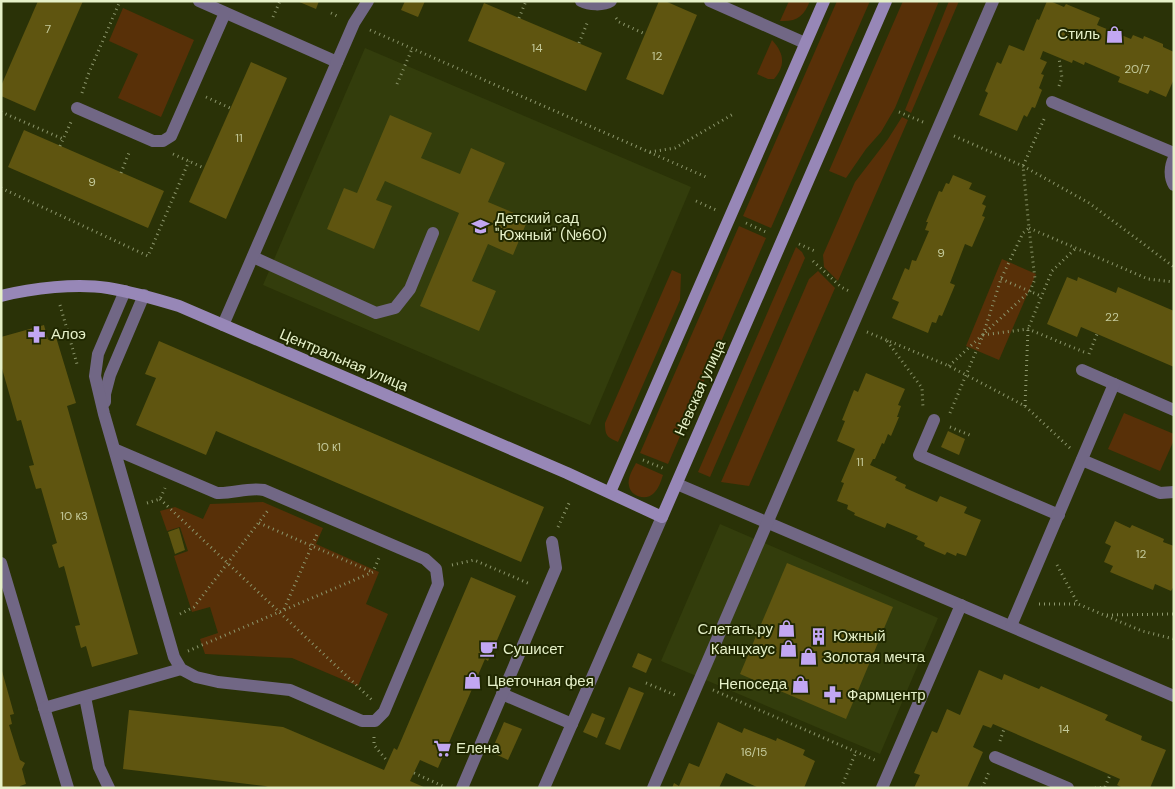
<svg xmlns="http://www.w3.org/2000/svg" width="1175" height="789" viewBox="0 0 1175 789" font-family="'DM Sans',sans-serif">
<style>
.built{fill:#333d0c}
.green{fill:#583008}
.building{fill:#5f5510}
.lines{fill:none;stroke-linecap:round;stroke-linejoin:round}
.path{stroke:#8c966c;stroke-width:3;stroke-dasharray:1 4;stroke-linecap:butt}
.lane{stroke:#716785;stroke-width:12}
.street{stroke:#716785;stroke-width:12}
.secondary{stroke:#9787b7;stroke-width:12}
.labels{text-anchor:middle;stroke-width:4;stroke-linejoin:round;paint-order:stroke}
.number-label{font-size:12px;fill:#c4ca9b}
.poi-label{font-size:15px;fill:#e6f1c9;stroke:#202800;text-anchor:start}
.street-label{font-size:15px;fill:#e6f1c9;stroke:#202800}
</style>
<rect width="100%" height="100%" fill="#2a3207"/>
<g class="built">
<path d="M365 48 691 187 590 425 263 285Z"/>
<path d="M720 524 938 618 880 754 661 661Z"/>
</g>
<g class="green">
<path d="M789 1H810C804 16 797 22 780 21Z"/>
<path d="M837 1H870L771 228 743 216Z"/>
<path d="M903 1H939L895 108 881 132 866 149 846 178 829 171Z"/>
<path d="M949 1H959L911 113 905 110Z"/>
<path d="M123 8 194 40 161 117 118 98 138 54 109 41Z"/>
<path d="M772 40C784 53 786 65 774 79H768L757 74Z"/>
<path d="M902 117 908 120 838 281 824 267 823 255 855 182 888 139Z"/>
<path d="M739 226 766 238 668 464 640 453Z"/>
<path d="M796 247 802 252 805 258 710 477 698 472Z"/>
<path d="M1002 259 1036 274 999 360 966 346Z"/>
<path d="M672 270 681 274 680 300 618 442C607 437 605 436 605 423Z"/>
<path d="M818 271 835 288 749 486 721 482 809 279Z"/>
<path d="M1124 413 1174 434V440L1160 471 1108 449Z"/>
<path d="M636 463 663 475C661 481 659 488 654 493 647 501 631 497 629 486 627 478 633 469 636 463Z"/>
<path d="M263 502 323 528 316 544 379 572 366 604 388 614 358 686 292 658 205 654 200 639 218 633 210 607 192 612 174 556 188 551 180 527 167 531 160 511 175 507 203 519 210 504Z"/>
</g>
<g class="building">
<path d="M38 1H83L35 111 1 96V86Z"/>
<path d="M297 1H319L316 9Z"/>
<path d="M405 1H425L418 17 401 10Z"/>
<path d="M659 1H665L697 15 663 95 626 79Z"/>
<path d="M1047 1H1050L1064 7 1066 4 1100 18 1097 25 1131 39 1133 35 1143 39 1144 36 1163 44V47L1174 52 1173 55 1174 56V79L1166 97 1150 90 1148 94 1118 82 1120 77 1085 62 1084 65 1073 60 1072 63 1043 51 1040 59 1047 62 1041 74 1044 75 1039 88 1042 90 1035 108 1032 107 1027 117 1024 115 1017 131 979 115 988 93 985 91 997 62 1001 64 1009 45 1024 51 1037 19 1039 20Z"/>
<path d="M484 3 602 53 586 91 468 41Z"/>
<path d="M251 62 287 78 226 219 189 202Z"/>
<path d="M390 115 432 133 421 158 460 174 471 148 505 163 488 202 528 219 513 255 488 244 472 281 496 291 479 331 420 306 459 213 385 181 376 200 392 206 374 249 327 229 344 188 357 193Z"/>
<path d="M24 130 164 191 148 228 8 167Z"/>
<path d="M953 175 972 183 969 189 986 196 982 204 986 206 982 216 985 217 972 247 965 244 950 283 955 285 942 316 939 315 936 323 932 322 928 333 892 318 899 302 892 299 905 268 909 270 912 260 916 261 929 231 925 230 928 222H926L939 191 942 192 946 183 949 184Z"/>
<path d="M1067 277 1077 281 1078 277 1116 293 1118 287 1174 311V367L1081 327 1077 337 1047 324Z"/>
<path d="M44 325 48 340 56 337 76 403 67 406 138 654 92 667 86 646 81 648 75 626 80 625 64 566 59 568 52 545 57 543 41 488 36 489 29 466 34 465 21 420 17 421 1 365V337Z"/>
<path d="M159 341 544 507 521 562 216 431 206 455 136 425 156 378 145 374Z"/>
<path d="M866 373 905 389 898 405 901 406 897 417H899L891 436 888 434 884 444 882 443 875 459H873L870 465 897 477 895 480 906 485 905 488 937 502 940 496 967 507 964 513 981 520 966 556 957 553 956 556 947 552 945 555 924 546 925 543 916 539 918 536 887 523 885 528 854 515 855 513 847 509 848 505 837 501 844 483 841 482 855 449 837 441 845 421 842 420 854 390 858 392Z"/>
<path d="M948 431 965 439 959 455 941 447Z"/>
<path d="M1115 521 1130 528 1132 525 1164 539 1163 542 1174 546V586L1171 591 1155 584 1153 590 1110 572 1113 566 1104 562 1111 546 1105 543Z"/>
<path d="M179 528 185 550 175 554 168 532Z"/>
<path d="M787 563 893 607 846 719 740 674Z"/>
<path d="M471 577 516 596 488 661 485 659 438 768 420 760 410 781 426 788H271L265 786 123 769 129 710 283 727 384 770 394 748 397 750Z"/>
<path d="M638 653 652 659 646 673 632 667Z"/>
<path d="M979 670 1002 680 1004 674 1039 689 1041 686 1108 715 1105 720 1142 736 1141 740 1166 750 1150 788H1123L1117 785 1120 779 993 724 991 728 983 725 973 747 983 752 967 788H914L920 775 914 773 932 731 937 733 947 709 960 715Z"/>
<path d="M2 671 14 714 10 715 12 724 9 725 20 760 25 763 22 769 26 784 20 786 19 788H1Z"/>
<path d="M629 687 644 693 620 750 605 744Z"/>
<path d="M592 713 605 718 597 738 583 732Z"/>
<path d="M504 722 522 729 508 760 491 752Z"/>
<path d="M718 722 742 733 744 728 776 741 777 738 805 750 803 755 815 761 804 788H759L726 773 719 788H672L674 783 679 786 689 763 699 767Z"/>
</g>
<g class="lines">
<g class="path">
<path d="M331 13 339 17"/>
<path d="M273 17 280 1"/>
<path d="M519 18 526 1"/>
<path d="M616 18 619 22 645 34"/>
<path d="M370 30 706 177"/>
<path d="M579 43 588 21"/>
<path d="M397 84 412 49"/>
<path d="M1059 86 1062 78 1059 58"/>
<path d="M82 93 88 75 120 1"/>
<path d="M206 97 230 108"/>
<path d="M1 112 63 139"/>
<path d="M899 112 923 122"/>
<path d="M954 136 1023 166 1089 203 1174 267"/>
<path d="M60 146 71 122"/>
<path d="M650 152 675 148 735 113"/>
<path d="M173 154 204 168"/>
<path d="M121 173 130 150"/>
<path d="M1 188 148 256 189 161"/>
<path d="M696 201 716 210"/>
<path d="M746 223 768 233"/>
<path d="M799 244 817 252"/>
<path d="M813 261 841 287 849 291"/>
<path d="M1001 279 1041 296"/>
<path d="M60 305 77 364"/>
<path d="M867 332 949 366 1025 406 1070 448"/>
<path d="M983 335 1028 329 1084 352"/>
<path d="M887 341 922 388 923 408"/>
<path d="M1089 354 1097 334"/>
<path d="M949 366 1030 291 1035 279 1029 228 1148 279 1174 282"/>
<path d="M1025 406 1028 329 1052 271 1076 248"/>
<path d="M950 413 983 335 1001 279 1023 233 1029 228 1023 166 1045 117"/>
<path d="M950 427 972 436"/>
<path d="M643 460 665 469"/>
<path d="M160 499 372 700"/>
<path d="M147 503 160 499 165 488"/>
<path d="M259 523 372 572"/>
<path d="M558 527 570 501"/>
<path d="M452 565 474 560 530 584"/>
<path d="M1057 565 1078 604"/>
<path d="M1039 604H1078L1142 631 1174 639"/>
<path d="M284 609 318 532"/>
<path d="M180 614 194 607 269 509"/>
<path d="M1107 615 1174 614"/>
<path d="M188 651 373 572 379 558"/>
<path d="M646 683 675 695"/>
<path d="M713 690 877 761"/>
<path d="M374 737V745L388 762"/>
<path d="M1000 741 1004 729"/>
<path d="M414 773 445 787"/>
<path d="M841 788 856 752"/>
<path d="M982 788 989 772"/>
<path d="M1095 788 1105 787 1110 775"/>
</g>
<g class="lane">
<path d="M199 1 337 62"/>
<path d="M581 1C589 5 603 6 611 1"/>
<path d="M710 1 805 43"/>
<path d="M1052 102 1174 153"/>
<path d="M77 108 153 141H163L171 136 225 13"/>
<path d="M1174 158C1170 166 1169 177 1174 185"/>
<path d="M253 257 376 313 395 308 410 289 433 233"/>
<path d="M223 325 354 23 368 1"/>
<path d="M1082 370 1174 410"/>
<path d="M105 402V394L110 375 144 295"/>
<path d="M934 420 919 455 1059 515"/>
<path d="M114 449 217 493C233 494 248 487 264 490L425 559 436 569 438 584 384 712 375 721H362L290 690 218 682 196 677 181 669 174 657 104 414 95 376 98 354 125 291"/>
<path d="M1082 460 1160 493 1174 492"/>
<path d="M677 484 1174 696"/>
<path d="M1 563 68 788"/>
<path d="M1011 626 1114 384"/>
<path d="M502 694 572 724"/>
<path d="M85 697 99 767 109 788"/>
<path d="M44 708 181 669"/>
<path d="M995 757 1068 788"/>
<path d="M462 788 556 568 552 542"/>
<path d="M653 788 777 500 993 1"/>
<path d="M882 788 961 605"/>
</g>
<path class="street" d="M544 788 662 517"/>
<g class="secondary">
<path d="M1 296C32 288 77 283 108 288 132 292 156 299 179 306L567 473 662 517 886 1"/>
<path d="M610 492 824 1"/>
</g>
</g>
<defs>
<symbol id="shop-bare" viewBox="-9 -9 18 18"><path d="M-5-2.5h2.3a2.7 3.5 0 0 1 5.4 0H5L5.5 6h-11ZM-1.5-2.5h3a1.5 2.3 0 0 0-3 0Z" fill="#c2a7f2" stroke="#202800" stroke-width="2.5" paint-order="stroke"/></symbol>
<symbol id="school-bare" viewBox="-9 -9 18 18"><path d="M0-5L7-2L0 1L-7-2ZM-4 1L0 2.5L4 1V4Q0 6-4 4Z" fill="#c2a7f2" stroke="#202800" stroke-width="2.5" paint-order="stroke"/></symbol>
<symbol id="pharmacy-bare" viewBox="-9 -9 18 18"><path d="M-2-6h4v4h4v4h-4v4h-4v-4h-4v-4h4Z" fill="#c2a7f2" stroke="#202800" stroke-width="2.5" paint-order="stroke"/></symbol>
<symbol id="building-bare" viewBox="-9 -9 18 18"><path d="M-4-6H4V6H1V3H-1V6H-4ZM-2.5-4.3h1.7v1.8h-1.7ZM.8-4.3h1.7v1.8H.8ZM-2.5-1h1.7V.8h-1.7ZM.8-1h1.7V.8H.8Z" fill="#c2a7f2" stroke="#202800" stroke-width="2.5" paint-order="stroke"/></symbol>
<symbol id="cafe-bare" viewBox="-9 -9 18 18"><path d="M-5.5-4.5H6V0H3Q3 3.5 0 3.5H-2.5Q-5.5 3.5-5.5 0ZM3-3.2v2h1.7v-2ZM-6 4.5H4V6H-6Z" fill="#c2a7f2" stroke="#202800" stroke-width="2.5" paint-order="stroke"/></symbol>
<symbol id="supermarket-bare" viewBox="-9 -9 18 18"><path d="M-6-5.5h2.5l.6 2H6L4.5 2H-2.5L-4.4-4H-6ZM-1.5 3.2a1.3 1.3 0 1 0 .1 0ZM3 3.2a1.3 1.3 0 1 0 .1 0Z" fill="#c2a7f2" stroke="#202800" stroke-width="2.5" paint-order="stroke"/></symbol>
</defs>
<g fill-rule="evenodd">
<use href="#shop-bare" x="1102" y="22" width="25" height="25"/>
<use href="#school-bare" x="468" y="214" width="25" height="25"/>
<use href="#pharmacy-bare" x="24" y="322" width="25" height="25"/>
<use href="#shop-bare" x="774" y="616" width="25" height="25"/>
<use href="#building-bare" x="806" y="624" width="25" height="25"/>
<use href="#cafe-bare" x="476" y="636" width="25" height="25"/>
<use href="#shop-bare" x="776" y="636" width="25" height="25"/>
<use href="#shop-bare" x="796" y="644" width="25" height="25"/>
<use href="#shop-bare" x="460" y="668" width="25" height="25"/>
<use href="#shop-bare" x="788" y="672" width="25" height="25"/>
<use href="#pharmacy-bare" x="820" y="682" width="25" height="25"/>
<use href="#supermarket-bare" x="430" y="736" width="25" height="25"/>
</g>
<g class="labels">
<g class="number-label">
<text x="48" y="33">7</text>
<text x="537" y="52">14</text>
<text x="657" y="60">12</text>
<text x="1137" y="73">20/7</text>
<text x="239" y="142">11</text>
<text x="92" y="186">9</text>
<text x="941" y="257">9</text>
<text x="1112" y="321">22</text>
<text x="329" y="451">10 к1</text>
<text x="860" y="466">11</text>
<text x="74" y="520">10 к3</text>
<text x="1141" y="558">12</text>
<text x="1064" y="733">14</text>
<text x="754" y="756">16/15</text>
</g>
<g class="poi-label">
<text x="1100" y="39" text-anchor="end">Стиль</text>
<text x="495" y="223">Детский сад<tspan x="495" dy="17">"Южный" (№60)</tspan></text>
<text x="51" y="339">Алоэ</text>
<text x="773" y="634" text-anchor="end">Слетать.ру</text>
<text x="833" y="641">Южный</text>
<text x="503" y="654">Сушисет</text>
<text x="775" y="654" text-anchor="end">Канцхаус</text>
<text x="823" y="662">Золотая мечта</text>
<text x="487" y="686">Цветочная фея</text>
<text x="787" y="689" text-anchor="end">Непоседа</text>
<text x="847" y="700">Фармцентр</text>
<text x="456" y="753">Елена</text>
</g>
<g class="street-label">
<text transform="translate(344 360) rotate(23)" y="5">Центральная улица</text>
<text transform="translate(700 388) rotate(-66)" y="5">Невская улица</text>
</g>
</g>
<rect width="1175" height="789" fill="none" stroke="#e6f1c9" stroke-width="5"/>
</svg>
